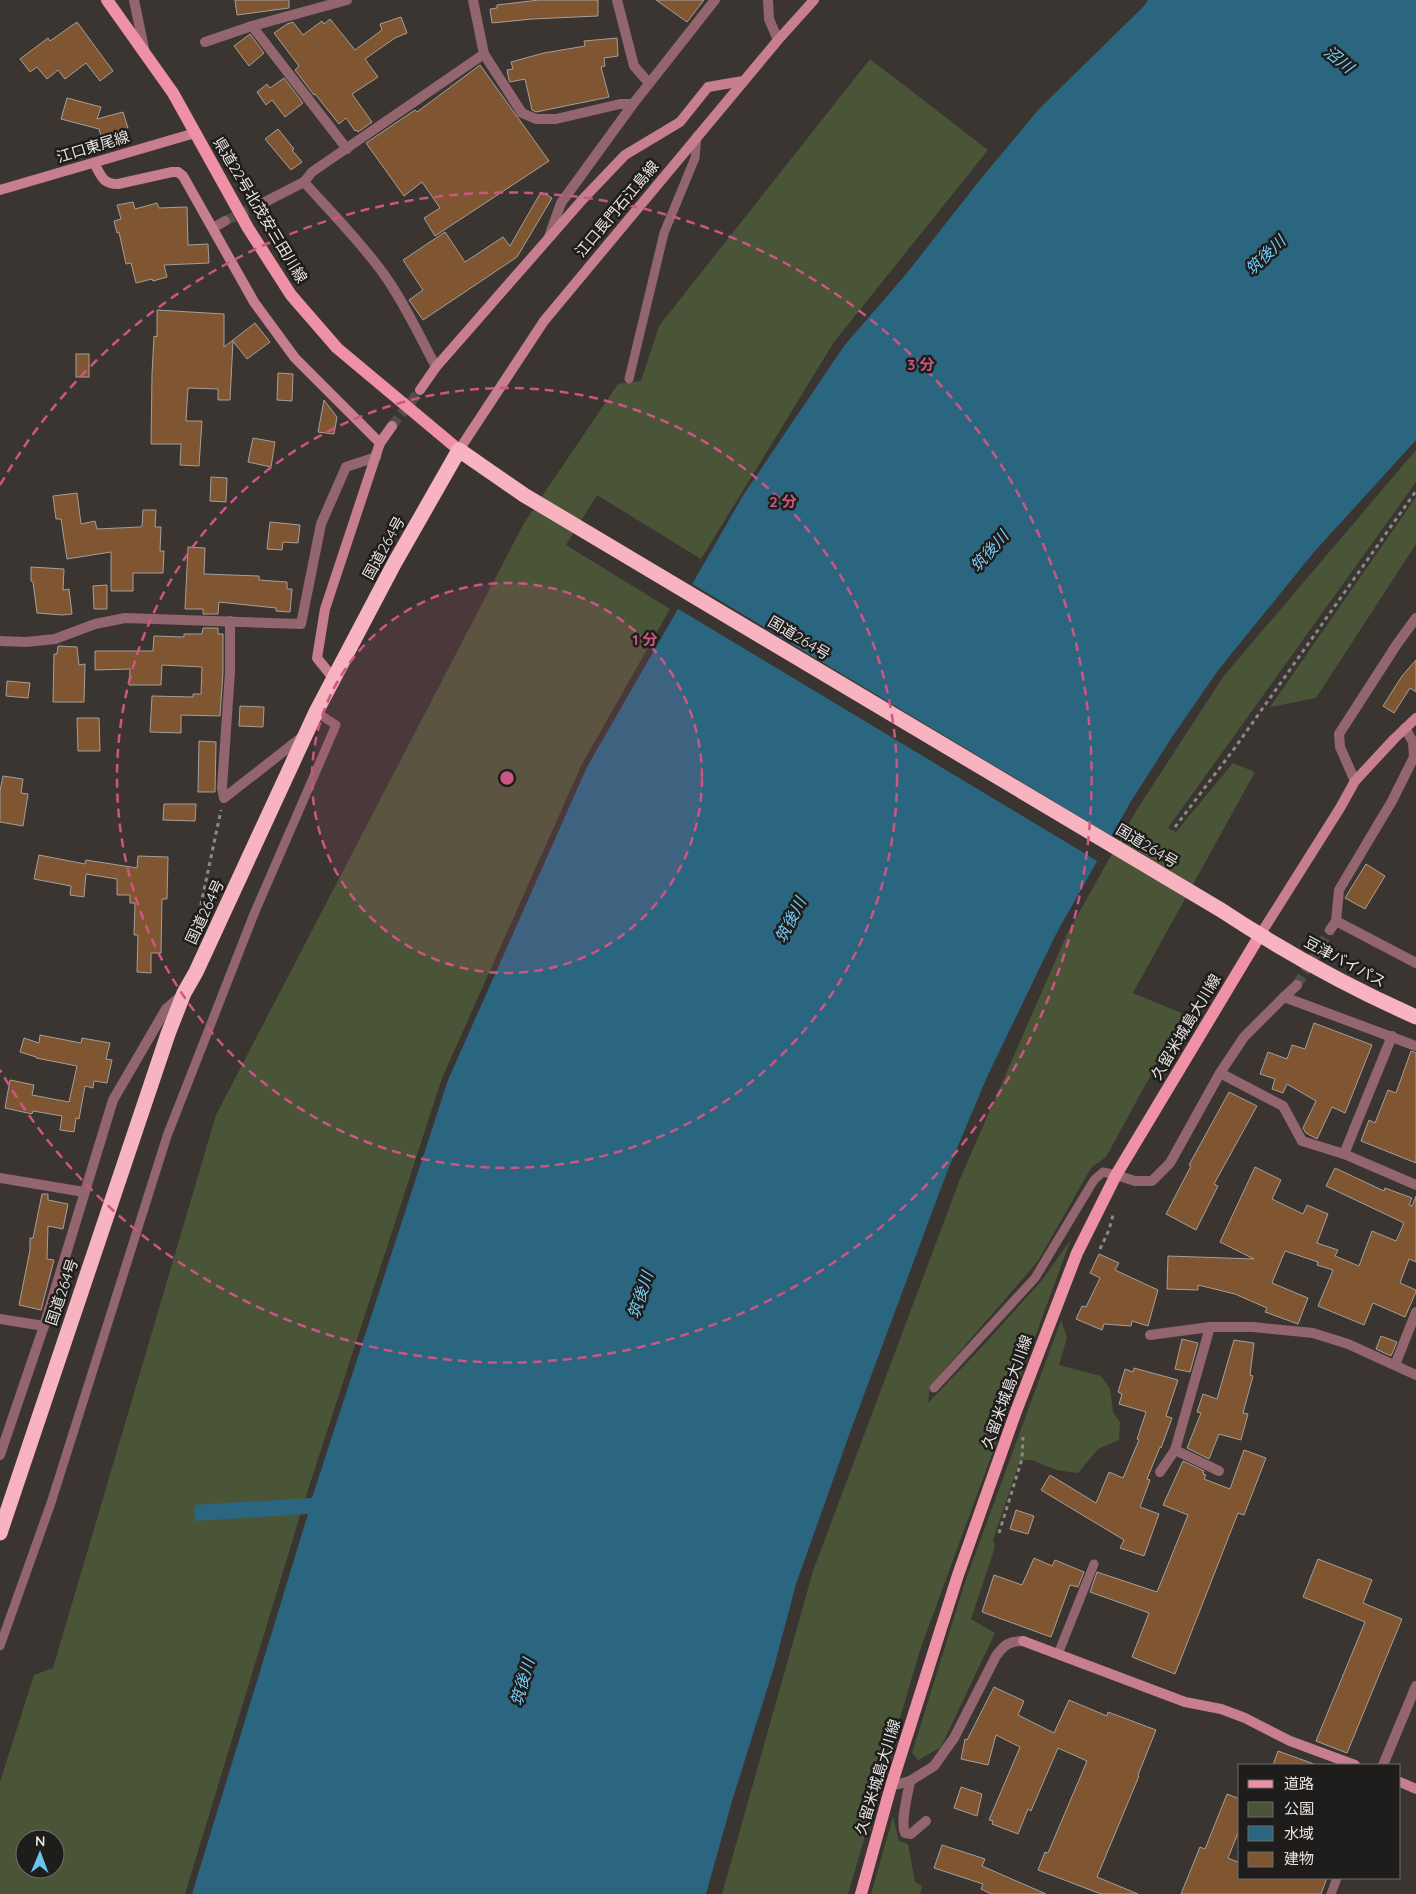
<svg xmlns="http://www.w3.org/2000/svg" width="1416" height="1894" viewBox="0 0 1416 1894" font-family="Quicksand,'Noto Sans JP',sans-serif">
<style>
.green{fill:#4a5538;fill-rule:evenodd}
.water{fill:#2b6681}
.pier{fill:#3a3531}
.building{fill:#805632;stroke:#a49f9a}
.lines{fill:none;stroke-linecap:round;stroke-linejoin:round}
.street-tunnel{stroke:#544f4c;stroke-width:10;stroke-dasharray:10 5;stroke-linecap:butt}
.secondary-tunnel{stroke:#544f4c;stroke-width:10;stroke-dasharray:10 5;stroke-linecap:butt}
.path{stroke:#8d8986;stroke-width:3;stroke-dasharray:4 4;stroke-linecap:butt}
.lane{stroke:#93656e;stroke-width:9}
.street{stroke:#93656e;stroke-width:10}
.secondary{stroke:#c77e8e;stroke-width:10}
.primary{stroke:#ee91a5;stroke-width:12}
.highway{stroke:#f7b3c0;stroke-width:15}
.ring{fill:none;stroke:#cd5584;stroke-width:2.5;stroke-dasharray:9 6}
.labels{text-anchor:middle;stroke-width:5;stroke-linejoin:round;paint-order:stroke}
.street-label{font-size:15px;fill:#e7e4e2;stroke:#1f1d1b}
.water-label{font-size:16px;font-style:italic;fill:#75cef9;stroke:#1f1d1b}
.centre{fill:#cd5584;stroke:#1f1d1b;stroke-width:2.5}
.ring-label{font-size:15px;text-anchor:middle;font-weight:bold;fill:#cd5584;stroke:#1f1d1b;stroke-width:5;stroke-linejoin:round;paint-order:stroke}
</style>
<rect width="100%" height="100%" fill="#3a3531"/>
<g class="green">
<path d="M870 59 988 150 834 342 701 559 597 495 566 545 670 609 582 764 442 1078 306 1496 185 1894H0V1782L34 1675 53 1668 216 1115 524 523 618 384 641 381 659 326ZM25 1839H55V1869H25Z"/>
<path d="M1416 450V482L1168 828 1176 832 1233 763 1255 772 1133 993 1184 1014 1106 1157 1091 1168 1038 1261 930 1386 928 1403 980 1349 1043 1279 1071 1239 920 1650 848 1894H722L813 1571 960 1179 1067 934 1136 811 1223 677Z"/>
<path d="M1416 497V544L1316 698 1270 707Z"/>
<path d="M1061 1320 1067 1338 1059 1365 1101 1376 1110 1389 1113 1412 1120 1422 1119 1440 1098 1449 1078 1473 1056 1470 1032 1460H1020L993 1540 995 1547 971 1619 995 1633 941 1747 918 1760 912 1753 965 1582Z"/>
<path d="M893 1817 899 1841 908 1844 915 1882 922 1886 920 1894H871Z"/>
</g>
<path class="water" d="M1148 0H1416V440L1314 552 1219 669 1172 737 1130 803 1056 934 987 1077 947 1172 849 1435 796 1584 774 1667 732 1801 706 1894H192L308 1514 195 1521 194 1505 312 1498 448 1080 587 767 744 494 844 346 907 273 979 181 1039 109 1144 6Z"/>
<path class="pier" d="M689 582 1113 837 1099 862 675 607Z"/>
<g class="building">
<path d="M235 0H289V8L237 15Z"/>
<path d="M539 0H598V16L532 19 492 23 490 9 497 8V5Z"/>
<path d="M656 0H704L687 22Z"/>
<path d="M401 17 407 33 395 38 365 59 378 77 352 94 372 122 358 132 356 130 355 131 346 118 339 124 315 94 314 95 295 70 299 66 274 33 287 24 293 22 303 35 322 21 324 24 330 19 355 50 382 30 380 24Z"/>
<path d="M77 22 113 71 100 81 86 63 65 79 58 70 47 79 37 67 30 72 20 59 48 38 50 41Z"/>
<path d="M250 34 264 53 249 66 234 46Z"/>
<path d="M617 38 618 56 604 58 605 66 601 67 609 97 536 112 532 110 525 79 510 82 509 80 507 70 513 69 511 62 544 53 585 46 584 41Z"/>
<path d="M480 65 549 161 435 236 424 218 440 208 422 182 404 196 366 143 415 110 417 112Z"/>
<path d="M284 78 303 103 285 117 272 100 266 105 257 92 267 84 270 88Z"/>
<path d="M67 98 101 107 97 119 123 112 128 128 101 136 99 129 61 119Z"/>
<path d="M278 129 294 149 292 150 302 162 291 170 265 139Z"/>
<path d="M541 192 552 198 517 257 423 320 409 300 423 290 403 260 445 232 465 262 503 237 510 246Z"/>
<path d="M133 202 135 209 157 203 159 208 187 207 188 245 208 244 209 263 164 265 167 277 153 281 152 279 136 283 131 263 126 264 119 232 117 233 114 221 121 219 117 205Z"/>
<path d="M157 310 224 314V347L255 323 270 342 247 359 233 341 230 400H218V389L188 388 186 421H202L199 466 180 465 181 444H151L152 374 154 336 157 337Z"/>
<rect x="76" y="354" width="13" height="23"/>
<path d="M278 373 293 374 292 401 277 400Z"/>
<path d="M324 400 337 417 334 434 318 432Z"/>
<path d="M253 438 275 442 271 467 248 462Z"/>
<path d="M211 477 227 478 226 502 210 501Z"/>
<path d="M77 493 81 524 95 521 97 529 140 527 142 526 143 510H156L155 527H161L160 551H164L163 573H133V591H111V552L67 559 61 519H56L53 496Z"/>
<path d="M270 522 300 525 298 543 283 542 282 550 267 549Z"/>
<path d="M188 547 205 548 204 574 259 576V580L287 582V589H292L290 612 276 611V608L219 602 218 614H203V609H185Z"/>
<path d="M31 567 64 569 63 590 69 589 72 614 62 615 37 613 33 582 31 581Z"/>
<path d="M107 585V609H94L93 586Z"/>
<path d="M203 628H218V634H223V672L220 716 181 715V733L150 732 152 696 193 697V694H201L202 667 162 665 161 685H129L130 669 95 670V651H153L154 636 184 637V634H202Z"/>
<path d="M58 646 77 647 79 665 85 664 84 702H53L54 654H57Z"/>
<path d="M1416 660V692L1410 688 1394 713 1383 706 1402 676Z"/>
<path d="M7 681 30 683 28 698 6 696Z"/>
<path d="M240 706 264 707 263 727 239 726Z"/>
<path d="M77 718H99L100 751H78Z"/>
<path d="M199 741 216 742 215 792H198Z"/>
<path d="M3 776 23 779 21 793 28 794 23 826 0 822V791Z"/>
<path d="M164 804H196L195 821 163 820Z"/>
<path d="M39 855 85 864 86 860 137 868 138 856 168 857 167 899H162L161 953H151V973L137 972 138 935H134L135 903H130V895H117V879L86 874 84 897 70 895 71 886 34 879Z"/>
<path d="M1366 864 1385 876 1365 909 1345 898Z"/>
<path d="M1314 1023 1372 1045 1345 1113 1332 1107 1317 1139 1306 1133 1303 1128 1316 1101 1287 1084 1283 1093 1272 1089 1275 1079 1260 1074 1268 1052 1287 1059 1292 1045 1305 1049Z"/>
<path d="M40 1035 81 1043 82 1038 110 1043 106 1059 112 1060 107 1083 94 1081 93 1088 85 1086 79 1119 76 1118 74 1132 60 1130 62 1116 33 1111 32 1114 5 1108 10 1080 34 1085 32 1095 69 1102 77 1066 36 1058V1057L20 1052 24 1038 39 1043Z"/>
<path d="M1411 1051 1416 1053V1163L1361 1141 1369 1120 1375 1123 1388 1090 1396 1093Z"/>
<path d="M1229 1092 1257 1106 1214 1184 1218 1186 1196 1230 1166 1214 1191 1166 1189 1165Z"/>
<path d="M1255 1167 1281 1180 1272 1199 1303 1214 1307 1205 1328 1214 1317 1243 1338 1250 1335 1256 1359 1266 1372 1231 1396 1241 1404 1223 1326 1186 1335 1168 1384 1191 1385 1188 1412 1198 1409 1205 1412 1206 1416 1196V1262L1409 1259 1400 1283 1416 1290V1292L1405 1317 1373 1303 1364 1325 1318 1306 1333 1270 1317 1265 1318 1262 1285 1251 1272 1283 1308 1298 1298 1324 1265 1312 1267 1308 1235 1294 1198 1285V1290L1167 1289 1168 1256 1254 1259 1220 1242Z"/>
<path d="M42 1194H48V1200L68 1204 63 1229 48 1226 47 1259 54 1260 41 1310 19 1305 30 1250V1238H33Z"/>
<path d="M1099 1254 1119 1263 1115 1270 1158 1290 1148 1326 1132 1321 1131 1326 1104 1324 1102 1330 1076 1319 1082 1306 1086 1307 1100 1278 1090 1273Z"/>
<path d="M1381 1336 1397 1342 1391 1356 1376 1349Z"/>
<path d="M1182 1339 1198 1343 1190 1372 1175 1369Z"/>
<path d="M1234 1340 1254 1343 1250 1375 1253 1376 1243 1413 1248 1414 1241 1440 1219 1434 1209 1459 1187 1448 1201 1413 1197 1412 1203 1394 1217 1399Z"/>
<path d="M1134 1368 1178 1380 1166 1416 1172 1418 1161 1448 1160 1447 1147 1479 1150 1480 1140 1507 1159 1514 1144 1556 1120 1548 1124 1540 1041 1490 1050 1475 1096 1503 1109 1472 1123 1478 1139 1440 1137 1439 1146 1412 1119 1404 1122 1394 1118 1392 1125 1369 1133 1372Z"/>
<path d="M1244 1450 1266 1458 1244 1515 1238 1513 1175 1674 1132 1657 1149 1613 1090 1592 1097 1572 1157 1592 1188 1515 1163 1505 1183 1461 1204 1471 1203 1474 1206 1475 1204 1479 1230 1489Z"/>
<path d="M1016 1510 1034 1516 1028 1534 1010 1529Z"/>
<path d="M1034 1558 1052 1566 1055 1560 1084 1572 1078 1587 1070 1585 1051 1637 982 1612 994 1575 1022 1585Z"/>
<path d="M1318 1559 1372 1580 1363 1603 1402 1619 1347 1753 1316 1741 1365 1622 1303 1597Z"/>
<path d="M994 1687 1024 1701 1018 1715 1054 1733 1069 1700 1107 1716 1108 1712 1156 1730 1138 1775 1139 1776 1097 1877 1138 1894H1101L1038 1870 1045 1852 1048 1853 1087 1761 1058 1748 1031 1811 1028 1809 1018 1834 992 1824 993 1821 989 1820 1020 1747 996 1735 988 1765 961 1759 965 1739 967 1740Z"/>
<path d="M1278 1751 1314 1764V1765H1273Z"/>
<path d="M961 1787 982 1794 977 1816 954 1808Z"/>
<path d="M1227 1794 1240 1799V1828L1228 1858 1240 1863V1878H1327L1321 1894H1181L1200 1847 1205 1849Z"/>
<path d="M942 1845 985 1859 982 1866 1046 1894H991L981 1889 983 1884 934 1868Z"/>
</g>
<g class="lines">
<g class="street-tunnel">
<path d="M225 221 259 205"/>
<path d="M1297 985 1330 930"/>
</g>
<path class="secondary-tunnel" d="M392 426 420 390"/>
<g class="path">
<path d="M1175 827 1234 749 1416 491"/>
<path d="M199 929 200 909 221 810"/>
<path d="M1100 1249 1109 1230 1113 1215"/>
<path d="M999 1533 1022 1459 1023 1437"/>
</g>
<g class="lane">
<path d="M629 379 664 233 695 158 697 136"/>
<path d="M934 1388 1035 1278 1094 1180 1103 1172 1116 1175"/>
<path d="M0 1646 51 1503 167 1136 254 914 336 725 316 712"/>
<path d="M1058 1654 1094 1564"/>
<path d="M1331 1894 1337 1878"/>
</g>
<g class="street">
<path d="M134 0 145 53"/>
<path d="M617 0 634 66 649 83"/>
<path d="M768 0 769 19 778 40"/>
<path d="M252 26 347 149"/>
<path d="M205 42 252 26 347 0"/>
<path d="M484 54 522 113 536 119H556L620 104H633"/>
<path d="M304 182C331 212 359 240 383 273 404 302 419 335 436 367"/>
<path d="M259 205 304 182 312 172 484 54 473 0"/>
<path d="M213 228 225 221"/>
<path d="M549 237 561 203 633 104 715 0"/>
<path d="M230 621V672L222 788 224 798 302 737"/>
<path d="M0 641 26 642 55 639 95 624 125 618 301 624 321 524 346 467 376 457"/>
<path d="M1355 781 1340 747 1339 734 1397 644 1416 618"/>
<path d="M1336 921 1416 963"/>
<path d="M1330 930 1336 921 1339 890 1392 801 1414 757 1413 742 1405 728"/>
<path d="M1284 997 1297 985"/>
<path d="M1220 1073 1283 1106 1302 1141 1344 1154 1416 1185"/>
<path d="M1344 1154 1392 1036"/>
<path d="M1116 1175 1135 1181H1152L1170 1163 1220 1073 1244 1037 1284 997 1416 1046"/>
<path d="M0 1178 84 1192"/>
<path d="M0 1319 44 1326"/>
<path d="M1150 1335 1210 1327H1253L1313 1333 1348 1344 1416 1375"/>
<path d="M1395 1365 1416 1312"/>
<path d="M1175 1450 1219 1471"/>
<path d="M0 1455 44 1326 113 1100 166 1009 182 995"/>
<path d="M1160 1472 1175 1450 1210 1327"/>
<path d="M1383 1765 1416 1686"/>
<path d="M910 1781C908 1794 900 1821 905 1833L911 1834 926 1821"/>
<path d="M891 1786 910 1781 934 1766 954 1738 996 1656C1004 1645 1009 1641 1023 1641"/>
</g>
<g class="secondary">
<path d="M94 163C101 175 102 184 118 184L172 172H178L183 176 254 302 295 358 380 443"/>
<path d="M0 190 195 133"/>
<path d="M420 390 436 367 583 199 625 155 680 122 708 87 743 81"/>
<path d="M459 450 544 321 778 40 814 0"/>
<path d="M334 679 317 658 325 609 380 443 392 426"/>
<path d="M1260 935 1340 808 1355 781 1394 739 1416 718"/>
<path d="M1023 1641 1185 1702 1221 1709 1245 1718 1290 1741 1355 1765"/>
<path d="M1400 1782 1416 1789"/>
</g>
<g class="primary">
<path d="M107 0 173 93 248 228 291 295 337 348 459 450"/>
<path d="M861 1894 891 1786 958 1575 1015 1414 1077 1253 1116 1175 1260 935"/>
</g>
<path class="highway" d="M0 1533 168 1034 184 993 196 972 316 712 394 564 459 450 524 495 1221 910C1283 951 1349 987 1416 1017"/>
</g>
<circle cx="507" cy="778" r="195" fill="#cd5584" fill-opacity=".12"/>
<g class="ring">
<circle cx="507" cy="778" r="195"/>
<circle cx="507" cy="778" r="390"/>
<path d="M0 485A585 585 0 1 1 0 1070"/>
</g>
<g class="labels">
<g class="street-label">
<text transform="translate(93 147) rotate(-17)" y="5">江口東尾線</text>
<text transform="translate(617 209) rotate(-50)" y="5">江口長門石江島線</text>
<text transform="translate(260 210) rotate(59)" y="5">県道22号北茂安三田川線</text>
<text transform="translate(384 548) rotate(-61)" y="5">国道264号</text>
<text transform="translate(799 638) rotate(31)" y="5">国道264号</text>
<text transform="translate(1147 846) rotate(31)" y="5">国道264号</text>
<text transform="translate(205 912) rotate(-65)" y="5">国道264号</text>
<text transform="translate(1345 962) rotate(28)" y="5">豆津バイパス</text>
<text transform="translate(1186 1027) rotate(-59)" y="5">久留米城島大川線</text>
<text transform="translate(62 1292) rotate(-71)" y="5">国道264号</text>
<text transform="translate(1007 1392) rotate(-70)" y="5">久留米城島大川線</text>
<text transform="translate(878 1777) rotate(-73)" y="5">久留米城島大川線</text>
</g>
<g class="water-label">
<text transform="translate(1339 59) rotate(39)" y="6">沼川</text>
<text transform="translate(1265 255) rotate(-44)" y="6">筑後川</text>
<text transform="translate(989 551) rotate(-49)" y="6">筑後川</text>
<text transform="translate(790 920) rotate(-63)" y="6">筑後川</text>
<text transform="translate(640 1295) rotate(-72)" y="6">筑後川</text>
<text transform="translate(522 1682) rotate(-74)" y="6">筑後川</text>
</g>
</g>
<circle cx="507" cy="778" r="8" class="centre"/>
<g class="ring-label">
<text x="921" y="370">3 分</text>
<text x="783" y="507">2 分</text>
<text x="645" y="645">1 分</text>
</g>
<rect x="1238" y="1764" width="162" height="115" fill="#1f1d1b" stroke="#6f6d6b"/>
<rect x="1248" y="1780" width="25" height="8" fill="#ee91a5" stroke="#6f6d6b"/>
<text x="1284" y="1789" font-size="15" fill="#e7e4e2">道路</text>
<rect x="1248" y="1802" width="25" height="15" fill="#4a5538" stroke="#6f6d6b"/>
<text x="1284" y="1814" font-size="15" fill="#e7e4e2">公園</text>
<rect x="1248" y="1826" width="25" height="15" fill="#2b6681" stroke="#6f6d6b"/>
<text x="1284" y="1839" font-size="15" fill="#e7e4e2">水域</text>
<rect x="1248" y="1852" width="25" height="15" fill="#805632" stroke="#6f6d6b"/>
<text x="1284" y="1864" font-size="15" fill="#e7e4e2">建物</text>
<g transform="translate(40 1854) rotate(1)"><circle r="24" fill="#1f1d1b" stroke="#6f6d6b"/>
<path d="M0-4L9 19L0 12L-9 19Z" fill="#66c4ef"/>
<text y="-8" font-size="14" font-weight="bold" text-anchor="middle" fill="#e7e4e2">N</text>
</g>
</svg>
